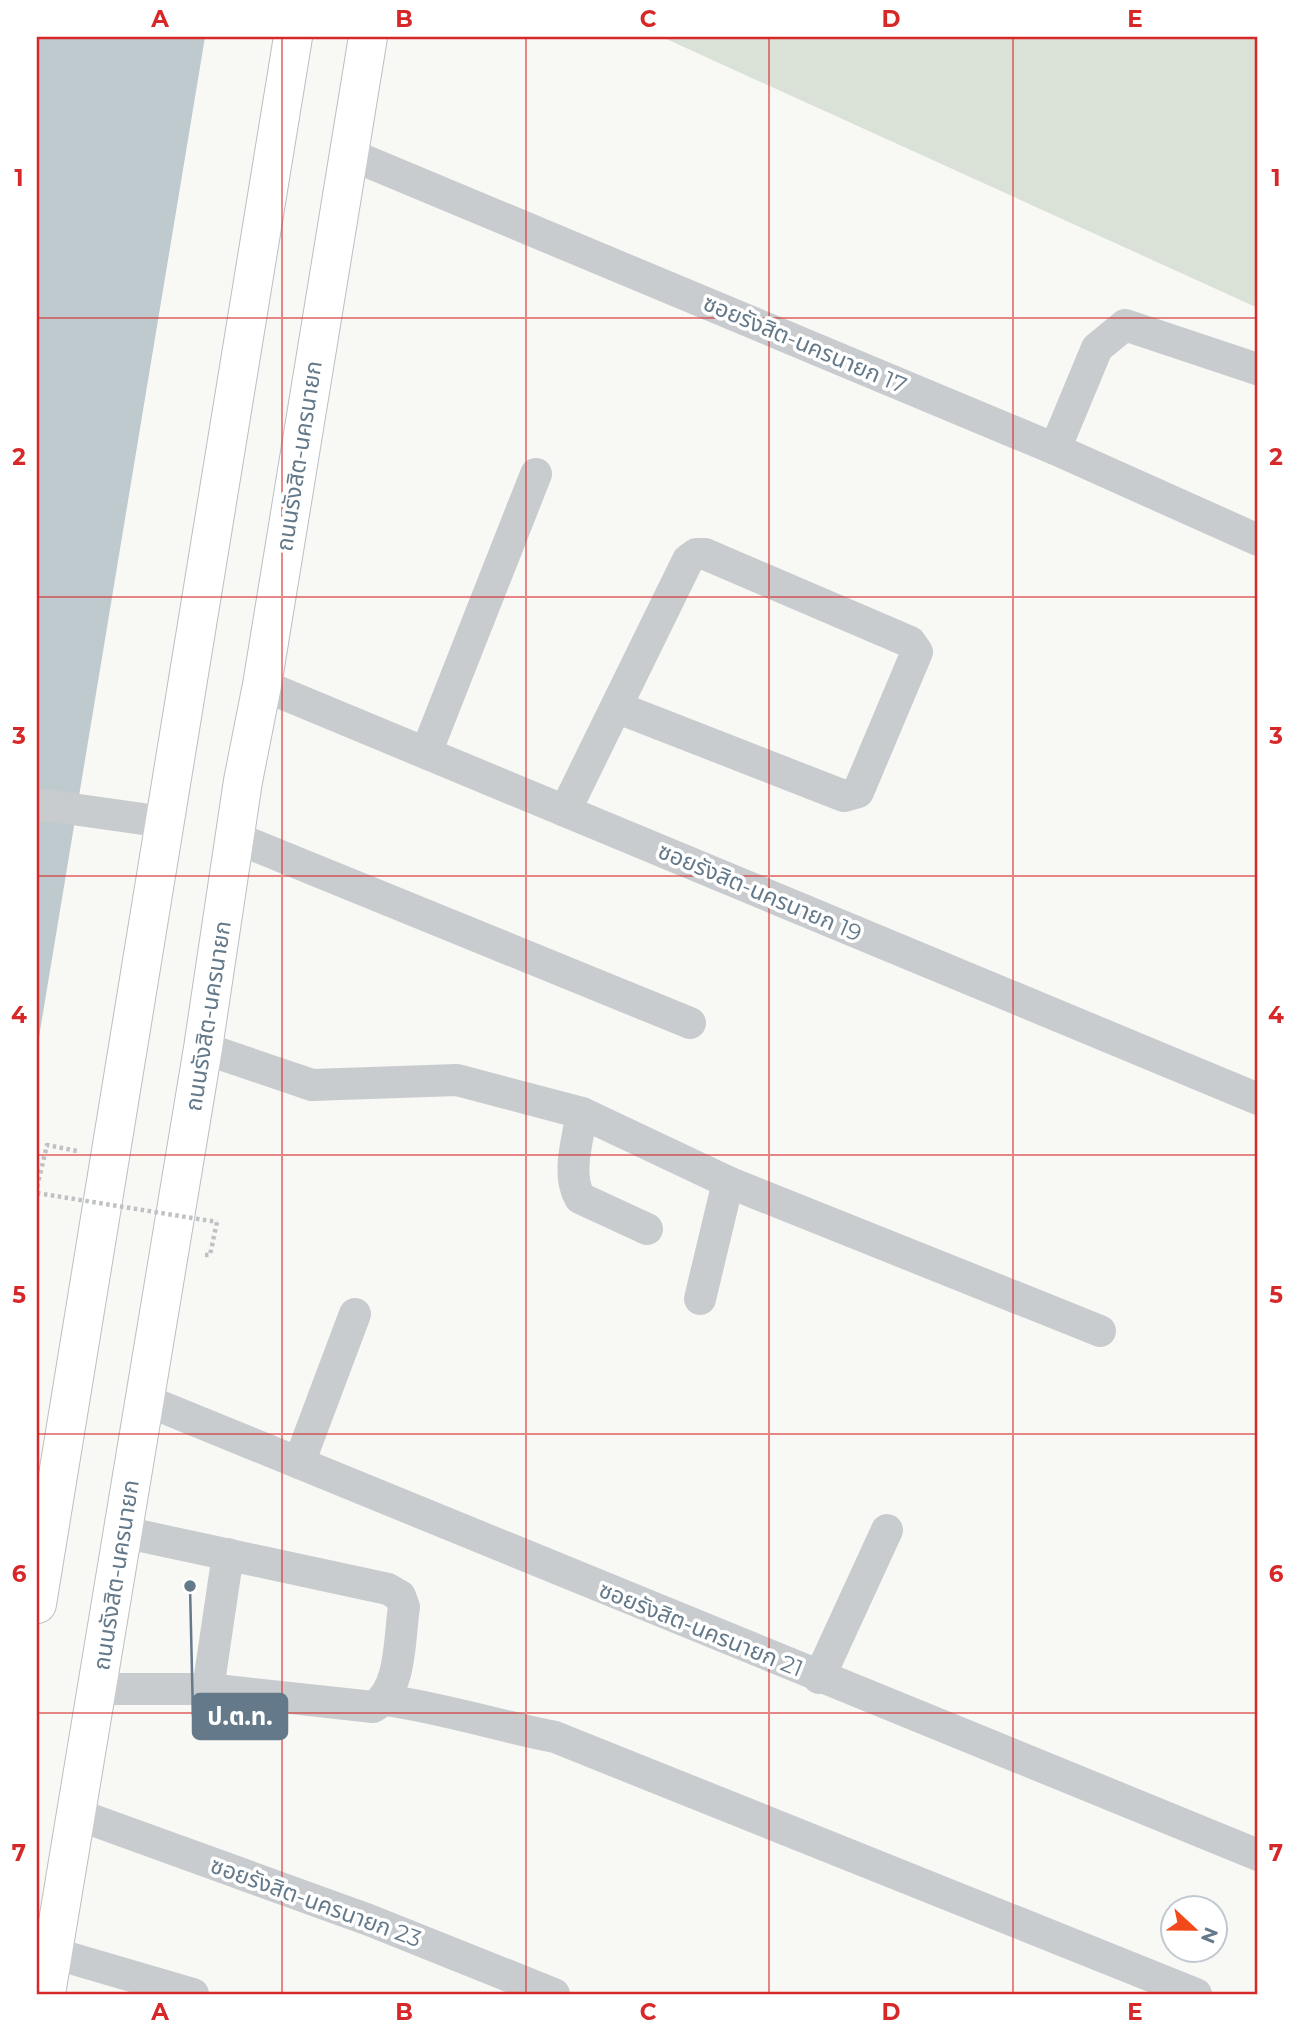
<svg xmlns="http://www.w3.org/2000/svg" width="1295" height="2031" viewBox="0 0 1295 2031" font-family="Montserrat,'Noto Sans Thai',sans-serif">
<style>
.green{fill:#dae1d6}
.water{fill:#becace}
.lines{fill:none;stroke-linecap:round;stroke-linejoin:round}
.major-casing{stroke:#bbbfc3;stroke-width:40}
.path{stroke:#bfc2c4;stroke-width:4.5;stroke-dasharray:3.5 3.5;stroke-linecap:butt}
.minor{stroke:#c8cccf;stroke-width:32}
.major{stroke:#fff;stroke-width:38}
.path-bridge{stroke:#bfc2c4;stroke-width:4.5;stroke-dasharray:3.5 3.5;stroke-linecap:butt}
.grid{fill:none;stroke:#d62828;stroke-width:2;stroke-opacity:0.55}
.labels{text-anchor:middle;stroke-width:7;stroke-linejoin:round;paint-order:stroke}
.street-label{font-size:23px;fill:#647989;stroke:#fff}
.leader{fill:none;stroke:#647989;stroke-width:2.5}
.callout-dot{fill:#647989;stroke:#fff;stroke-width:2.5}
.callout{fill:#647989;stroke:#647989;stroke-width:2.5}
.callout-label{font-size:24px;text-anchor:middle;font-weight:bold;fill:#fff}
.neatline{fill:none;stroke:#d62828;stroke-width:2.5}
.grid-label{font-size:23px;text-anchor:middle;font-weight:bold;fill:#d62828}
</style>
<rect width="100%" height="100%" fill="#f8f8f5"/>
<path class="green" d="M662 37H1258V308Z"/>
<path class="water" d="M37 37H205L37 1049Z"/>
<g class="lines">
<defs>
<g id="major">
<path d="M37 1604 293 37"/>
<path d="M46 1994 203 1048 243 781 262 685 368 37"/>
</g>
</defs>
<use href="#major" class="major-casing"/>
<g class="path">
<path d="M37 1187 47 1145 77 1151"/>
<path d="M205 1255H210L217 1222"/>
</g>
<g class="minor">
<path d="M349 154 1055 449 1258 540"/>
<path d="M1055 449 1097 348 1125 325 1257 369"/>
<path d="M262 685 1258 1099"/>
<path d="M426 753 536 474"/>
<path d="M37 804 164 822"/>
<path d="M565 811 688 560 696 554H705L910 642 917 652 858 792 844 796 616 707"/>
<path d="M236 838 690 1023"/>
<path d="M203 1048 312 1085 457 1080 582 1113 728 1182 1100 1331"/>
<path d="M582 1113C578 1139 566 1174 580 1198L647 1229"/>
<path d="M700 1299 728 1182"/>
<path d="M145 1400 1258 1855"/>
<path d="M299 1463 355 1314"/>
<path d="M819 1678 887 1530"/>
<path d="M97 1689H208L373 1707C402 1690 399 1639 404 1607L400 1596 388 1589 123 1532"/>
<path d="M208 1689 228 1554"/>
<path d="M385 1700C443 1708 498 1726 555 1737L1196 1994"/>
<path d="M76 1814 369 1920 554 1994"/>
<path d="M53 1953 193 1994"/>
</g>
<use href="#major" class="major"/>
<path class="path-bridge" d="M37 1193 217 1222"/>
</g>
<path class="grid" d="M282 37V1994M526 37V1994M769 37V1994M1013 37V1994M37 318H1258M37 597H1258M37 876H1258M37 1155H1258M37 1434H1258M37 1713H1258"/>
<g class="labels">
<g class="street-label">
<text transform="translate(805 344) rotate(23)" y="8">ซอยรังสิต-นครนายก 17</text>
<text transform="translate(299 456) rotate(-81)" y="8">ถนนรังสิต-นครนายก</text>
<text transform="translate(760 892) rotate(23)" y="8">ซอยรังสิต-นครนายก 19</text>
<text transform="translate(208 1016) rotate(-81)" y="8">ถนนรังสิต-นครนายก</text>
<text transform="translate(116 1575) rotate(-81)" y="8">ถนนรังสิต-นครนายก</text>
<text transform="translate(701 1629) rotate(22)" y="8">ซอยรังสิต-นครนายก 21</text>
<text transform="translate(316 1902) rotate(20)" y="8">ซอยรังสิต-นครนายก 23</text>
</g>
</g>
<path class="leader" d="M190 1586L193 1716"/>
<circle class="callout-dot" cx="190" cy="1586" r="7"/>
<rect class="callout" x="193" y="1694" width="94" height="45" rx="7"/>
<g class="callout-label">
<text x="240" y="1725">ป.ต.ท.</text>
</g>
<rect width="1295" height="2031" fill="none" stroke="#ffffff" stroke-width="77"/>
<g transform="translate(1194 1929) rotate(112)"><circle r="33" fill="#ffffff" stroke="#c1c9d0" stroke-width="2"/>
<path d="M0-5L12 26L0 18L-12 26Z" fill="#f3481a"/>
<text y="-10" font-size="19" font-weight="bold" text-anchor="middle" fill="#647989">N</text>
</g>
<rect x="38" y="38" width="1218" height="1955" class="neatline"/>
<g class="grid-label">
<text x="160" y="27">A</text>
<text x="404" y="27">B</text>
<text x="648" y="27">C</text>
<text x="891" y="27">D</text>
<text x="1135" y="27">E</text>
<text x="19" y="186">1</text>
<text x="1276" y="186">1</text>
<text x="19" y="465">2</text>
<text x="1276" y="465">2</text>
<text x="19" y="744">3</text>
<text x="1276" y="744">3</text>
<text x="19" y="1023">4</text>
<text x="1276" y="1023">4</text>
<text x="19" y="1303">5</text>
<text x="1276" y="1303">5</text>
<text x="19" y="1582">6</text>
<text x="1276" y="1582">6</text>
<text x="19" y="1861">7</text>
<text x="1276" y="1861">7</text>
<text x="160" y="2020">A</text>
<text x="404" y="2020">B</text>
<text x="648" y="2020">C</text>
<text x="891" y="2020">D</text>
<text x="1135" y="2020">E</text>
</g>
</svg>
